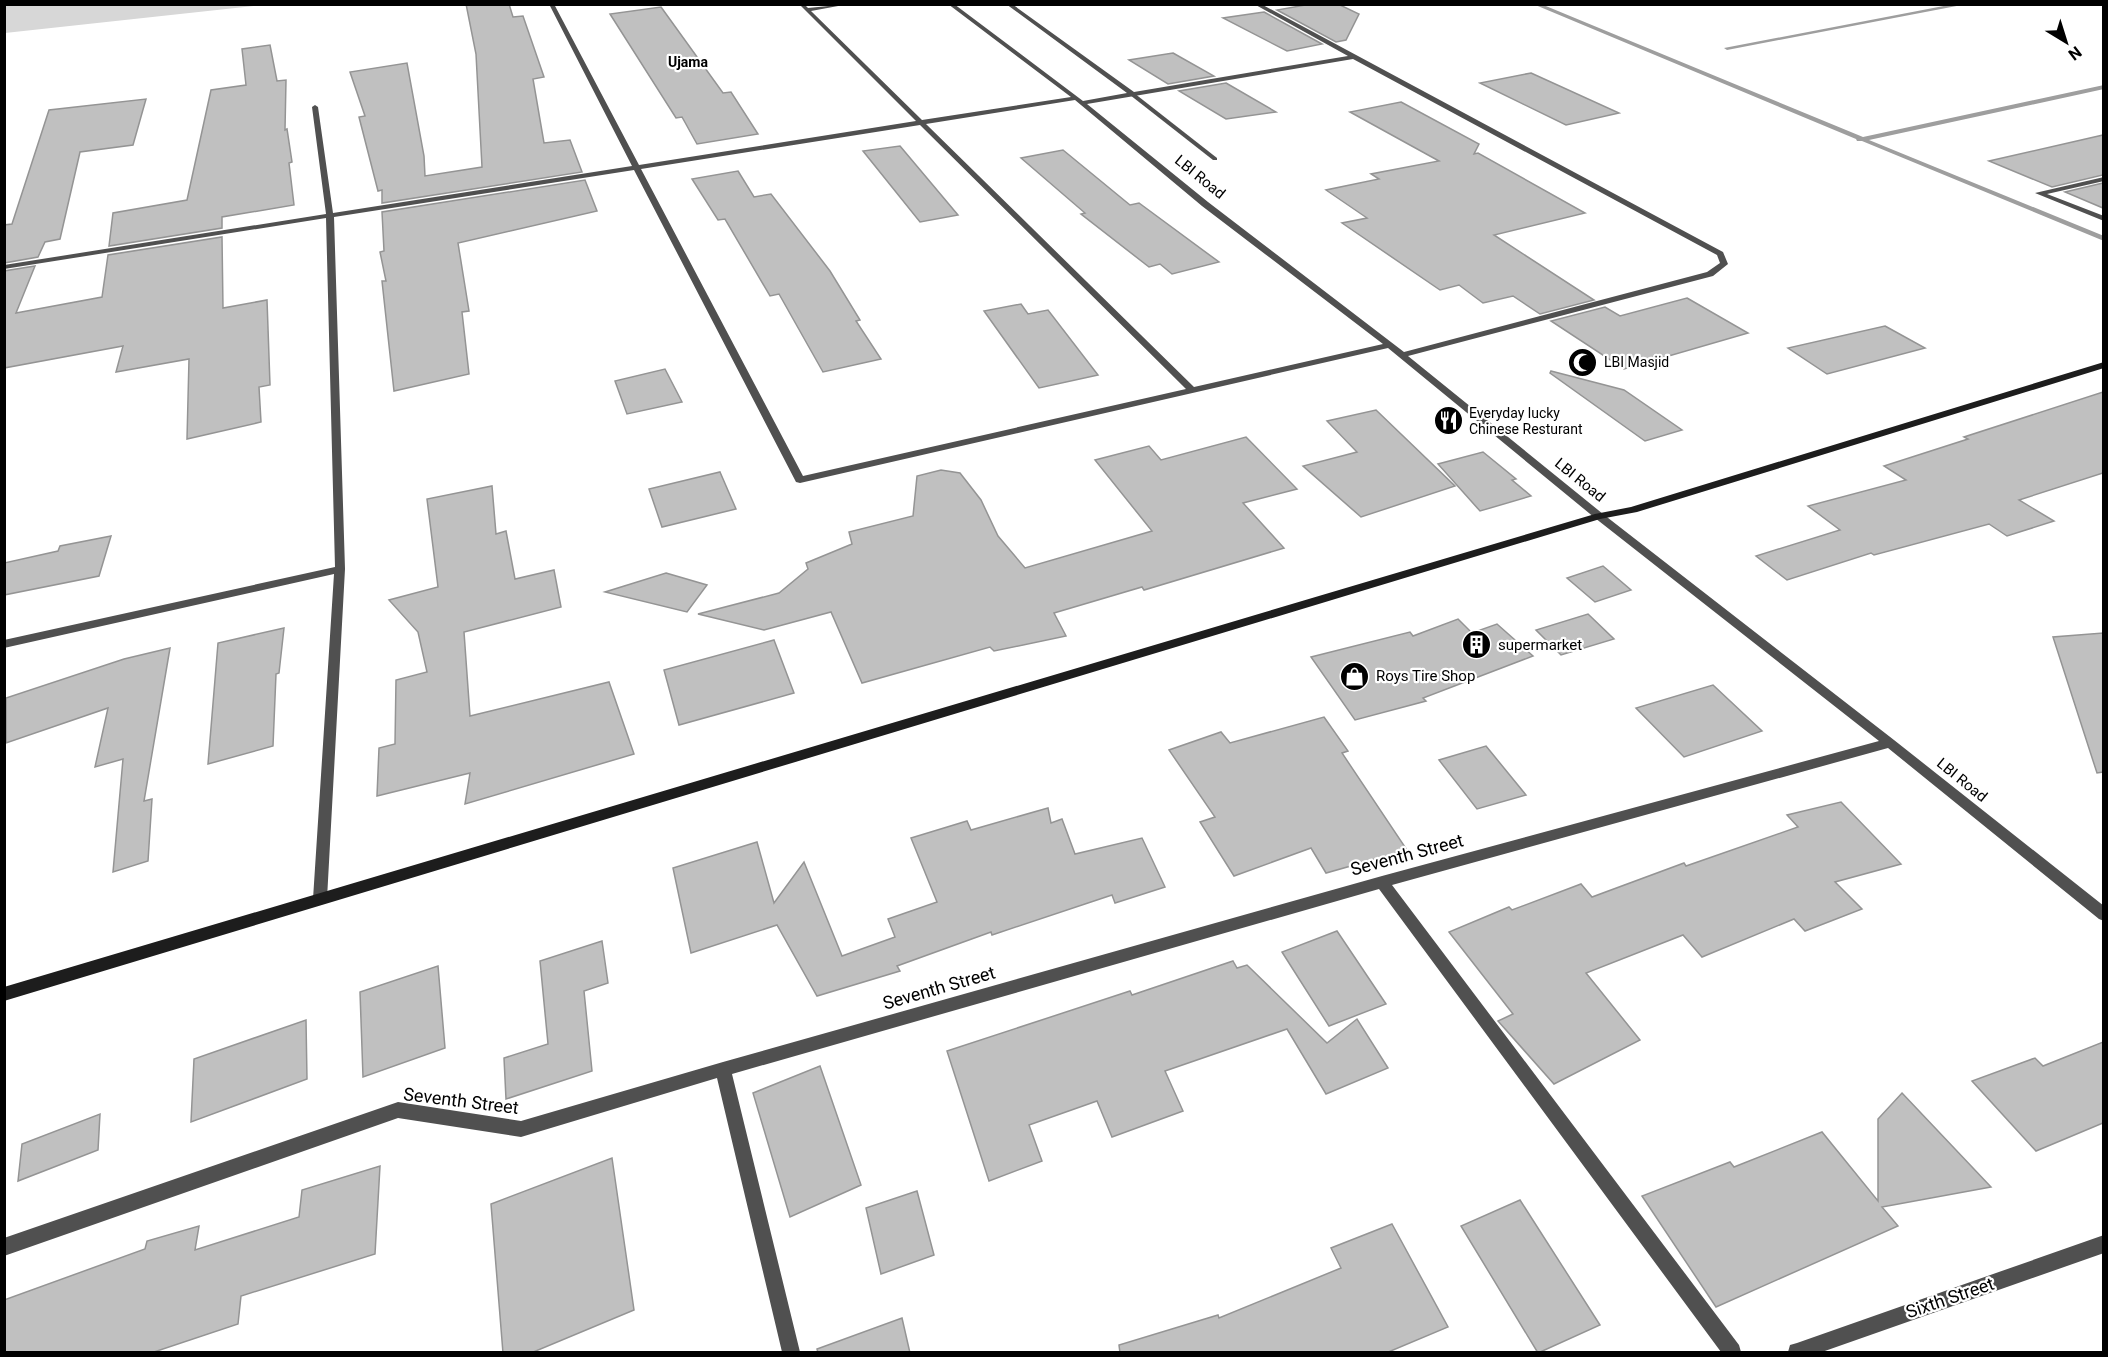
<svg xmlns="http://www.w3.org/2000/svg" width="2108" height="1357" viewBox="0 0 2108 1357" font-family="Roboto,sans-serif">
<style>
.green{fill:#d7d7d7}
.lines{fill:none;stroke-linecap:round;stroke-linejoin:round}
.stream{fill:#9e9e9e;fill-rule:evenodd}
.building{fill:#c0c0c0;stroke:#949494;stroke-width:1.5}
.service{fill:#505050;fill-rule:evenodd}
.minor{fill:#505050;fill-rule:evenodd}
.secondary{fill:#1d1d1d;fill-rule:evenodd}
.labels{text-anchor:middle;stroke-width:4.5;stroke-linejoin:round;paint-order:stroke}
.far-neighbourhood-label{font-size:14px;font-weight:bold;fill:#000;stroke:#fff}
.far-poi-label{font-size:14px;fill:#000;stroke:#fff;text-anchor:start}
.street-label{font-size:15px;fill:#000;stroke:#fff}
.poi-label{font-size:15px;fill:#000;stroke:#fff;text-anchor:start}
.near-street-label{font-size:18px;fill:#000;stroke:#fff}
</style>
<rect width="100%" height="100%" fill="#fff"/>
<path class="green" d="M5 4H263V5L5 33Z"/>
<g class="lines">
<g class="stream">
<path d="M1541 4 1863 137 2104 85V89L1869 140 2104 236V241L1862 141H1857L1856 139 1533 4Z"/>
<path d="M1954 4H1967L1727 50 1724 48Z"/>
</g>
</g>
<g class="building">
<path d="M466 4H509L513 17 523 16 544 77 533 79 544 143 570 140 582 172 382 203V190L378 191 359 117 365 116 350 72 407 63 424 156 425 176 482 167 476 54Z"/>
<path d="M1311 4H1338L1359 14 1346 40 1336 42 1277 10Z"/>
<path d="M661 7 723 93 731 92 758 134 697 144 682 117 676 118 610 14Z"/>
<path d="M1264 12 1322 44 1287 51 1223 18Z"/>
<path d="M270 45 277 81 286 80 285 130 287 129 292 162 289 163 294 205 222 217V228L109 246 113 213 187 200 211 90 246 85 242 49Z"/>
<path d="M1173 53 1214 76 1168 84 1129 60Z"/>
<path d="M1531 73 1619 113 1566 125 1480 83Z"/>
<path d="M1226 83 1276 112 1226 119 1179 91Z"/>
<path d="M146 99 133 145 80 152 60 239 45 242 38 257 4 263V225L12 224 49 110Z"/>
<path d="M1401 102 1479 144 1474 154 1478 153 1585 213 1494 235 1594 300 1540 314 1513 296 1483 303 1459 285 1440 290 1342 223 1367 218 1326 190 1379 179 1371 174 1439 161 1350 112Z"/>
<path d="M2103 135V175L2052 187 1989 161Z"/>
<path d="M900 146 958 215 920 222 863 151Z"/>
<path d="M1063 150 1130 205 1139 203 1219 262 1172 274 1160 264 1149 267 1081 214 1085 213 1021 158Z"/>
<path d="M738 171 754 197 771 194 830 271 860 320 856 321 881 359 823 372 779 294 770 296 725 219 718 220 692 179Z"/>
<path d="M585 180 597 211 458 243 469 311 462 312 469 374 394 391 382 281H386L380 252 384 251 382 212Z"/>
<path d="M2103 183V208L2065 192Z"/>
<path d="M222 237 223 308 267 300 270 385 259 387 261 422 187 439 189 359 116 372 123 346 4 368V271L35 266 16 313 102 297 108 255Z"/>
<path d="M1687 298 1748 333 1624 369 1551 321 1605 307 1620 316Z"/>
<path d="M1021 304 1028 314 1048 310 1098 375 1039 388 984 311Z"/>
<path d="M1885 326 1925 348 1827 374 1788 348Z"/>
<path d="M665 369 682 402 627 414 615 381Z"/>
<path d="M1551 371 1624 390 1682 430 1645 441 1550 373Z"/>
<path d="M2103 392V473L2019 500 2054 521 2007 536 1989 524 1874 555 1871 553 1787 580 1756 556 1840 530 1808 506 1906 480 1884 466 1968 439 1964 437Z"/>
<path d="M1376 410 1455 486 1361 517 1303 466 1357 452 1327 421Z"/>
<path d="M1246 437 1297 489 1243 503 1284 548 1144 590 1142 587 1054 613 1066 636 994 651 990 647 862 683 831 612 764 630 698 614 779 593 808 569 806 563 852 544 849 532 913 516 917 476 941 470 960 473 981 500 998 536 1025 568 1152 531 1095 460 1149 446 1161 460Z"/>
<path d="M1483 452 1516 479 1512 480 1531 496 1480 511 1438 464Z"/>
<path d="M720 472 736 509 662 527 649 489Z"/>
<path d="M492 486 496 534 506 531 515 579 554 570 561 607 464 632 470 716 609 682 634 754 465 804 470 773 377 796 379 748 395 744 396 680 427 672 418 632 389 600 438 587 427 499Z"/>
<path d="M111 536 99 576 4 595V563L58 551 60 546Z"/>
<path d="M1603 566 1631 590 1595 602 1567 578Z"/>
<path d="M666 573 707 585 687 612 605 592Z"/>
<path d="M1588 614 1614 639 1561 655 1536 630Z"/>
<path d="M1458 619 1472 633 1497 624 1533 656 1423 698 1426 701 1355 720 1311 657 1410 632 1413 636Z"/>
<path d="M284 628 279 673 276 674 273 746 208 764 218 643Z"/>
<path d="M2103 633V772L2097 773 2053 637Z"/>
<path d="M774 640 794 693 679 725 664 670Z"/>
<path d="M170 648 144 801 152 799 148 861 113 872 123 759 95 767 108 708 6 743V698L124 659Z"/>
<path d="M1713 685 1762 731 1684 757 1636 708Z"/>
<path d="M1324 717 1348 751 1342 753 1407 850 1326 873 1311 848 1234 876 1200 822 1215 817 1169 750 1221 732 1230 743Z"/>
<path d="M1486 746 1526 795 1477 809 1439 760Z"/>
<path d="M1841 802 1901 864 1835 882 1862 909 1805 931 1794 919 1702 957 1683 935 1586 973 1640 1040 1554 1084 1498 1021 1513 1014 1449 932 1509 907 1512 910 1581 884 1592 897 1684 863 1686 866 1798 827 1787 815Z"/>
<path d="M1048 808 1051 823 1062 819 1075 854 1142 838 1165 887 1115 903 1112 895 992 935 991 932 897 966 900 971 817 996 777 925 691 953 673 868 757 842 774 903 804 862 842 956 895 937 888 919 937 902 911 838 967 821 971 830Z"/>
<path d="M1337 931 1386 1004 1329 1026 1282 952Z"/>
<path d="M602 941 608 983 584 991 592 1071 506 1099 504 1058 548 1044 540 961Z"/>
<path d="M1233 961 1237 968 1247 965 1327 1043 1357 1019 1388 1068 1326 1094 1287 1029 1165 1071 1183 1111 1112 1137 1097 1101 1029 1125 1042 1161 989 1181 947 1051 1130 991 1132 995Z"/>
<path d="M438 966 445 1048 363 1077 360 992Z"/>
<path d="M306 1020 307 1079 191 1122 194 1059Z"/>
<path d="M2103 1042V1123L2036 1151 1972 1081 2035 1058 2043 1066Z"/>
<path d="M820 1066 861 1185 790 1217 753 1093Z"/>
<path d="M1902 1093 1991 1187 1882 1207 1898 1226 1716 1307 1642 1196 1730 1162 1734 1167 1822 1132 1878 1201V1119Z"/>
<path d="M100 1114 98 1150 18 1181 22 1144Z"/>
<path d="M612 1158 634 1310 531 1353H503L491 1204Z"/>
<path d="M380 1166 375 1254 241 1296 238 1324 151 1353H4V1300L145 1249 147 1241 199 1226 195 1250 299 1217 302 1190Z"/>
<path d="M917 1191 934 1255 881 1274 866 1208Z"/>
<path d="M1520 1200 1600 1325 1538 1353 1461 1226Z"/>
<path d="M1392 1224 1448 1327 1386 1353H1120L1119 1345 1218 1315 1219 1318 1341 1268 1331 1248Z"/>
<path d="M902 1318 910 1353H818L817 1349Z"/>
</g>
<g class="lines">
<path class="service" d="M1130 93H1134L1217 158V160H1213L1130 95Z"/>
<g class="minor">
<path d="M549 4H554L639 165 916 121 799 4H804L808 8 849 4 811 11 922 120 1071 97 948 4H954L1083 101 1127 93 1006 4H1012L1134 92 1348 56 1254 4H1261L1723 252 1728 264 1713 276 1408 356 1603 514 1894 740 2104 906V921L2099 919 1888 748 1392 885 1739 1345 1741 1352H1721L1379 889 732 1074 800 1352H782L717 1078 521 1137 398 1118 4 1256V1238L398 1102 521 1121 723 1062 1382 876 1879 741 1595 518 1388 348 800 483 796 482 634 170 334 217 345 569 327 899 325 903 320 905 315 903 313 899 334 574 4 648V640L335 567 326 218 4 269V265L326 214 312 107 315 105 318 107 333 213 632 166ZM1353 59 1717 255 1720 263 1707 272 1404 352 1208 202 1087 104ZM1075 100 1202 206 1383 344 1194 387 926 124ZM920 125 1186 389 803 476 641 169Z"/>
<path d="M2104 177V181L2047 194 2104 216V221L2035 193Z"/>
<path d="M2104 1235V1253L1822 1352H1788L1790 1345 1797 1343Z"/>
</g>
<path class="secondary" d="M2104 362V368L1637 512 1600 519 4 1001V987L1595 514 1631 507Z"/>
</g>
<defs>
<symbol id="mosque-disc" viewBox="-11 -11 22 22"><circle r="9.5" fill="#000" stroke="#fff"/><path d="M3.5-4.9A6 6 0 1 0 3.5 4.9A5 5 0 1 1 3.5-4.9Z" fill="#fff"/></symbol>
<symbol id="restaurant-disc" viewBox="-11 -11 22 22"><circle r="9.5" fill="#000" stroke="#fff"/><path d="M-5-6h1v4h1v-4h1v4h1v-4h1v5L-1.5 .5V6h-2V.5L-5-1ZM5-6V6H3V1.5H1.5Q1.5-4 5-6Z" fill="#fff"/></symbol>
<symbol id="building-disc" viewBox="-11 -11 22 22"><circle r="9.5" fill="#000" stroke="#fff"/><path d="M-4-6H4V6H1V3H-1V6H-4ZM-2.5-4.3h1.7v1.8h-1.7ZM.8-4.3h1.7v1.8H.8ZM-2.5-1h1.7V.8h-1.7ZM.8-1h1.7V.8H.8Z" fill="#fff"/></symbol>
<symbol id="shop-disc" viewBox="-11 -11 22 22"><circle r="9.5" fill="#000" stroke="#fff"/><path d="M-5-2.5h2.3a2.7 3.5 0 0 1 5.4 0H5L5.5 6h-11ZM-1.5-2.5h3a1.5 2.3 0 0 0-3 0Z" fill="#fff"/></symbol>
</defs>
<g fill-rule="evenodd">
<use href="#mosque-disc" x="1566" y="346" width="33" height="33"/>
<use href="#restaurant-disc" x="1432" y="404" width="33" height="33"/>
<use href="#building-disc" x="1460" y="628" width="33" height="33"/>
<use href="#shop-disc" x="1338" y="660" width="33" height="33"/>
</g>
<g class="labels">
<g class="far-neighbourhood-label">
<text x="688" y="67">Ujama</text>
</g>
<g class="far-poi-label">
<text x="1604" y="367">LBI Masjid</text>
<text x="1469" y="418">Everyday lucky<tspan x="1469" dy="16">Chinese Resturant</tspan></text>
</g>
<g class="street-label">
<text transform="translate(1200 177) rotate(39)" y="5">LBI Road</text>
<text transform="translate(1580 480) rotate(39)" y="5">LBI Road</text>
<text transform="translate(1962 780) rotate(39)" y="5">LBI Road</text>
</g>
<g class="poi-label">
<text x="1498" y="650">supermarket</text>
<text x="1376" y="681">Roys Tire Shop</text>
</g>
<g class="near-street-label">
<text transform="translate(1407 855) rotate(-15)" y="6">Seventh Street</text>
<text transform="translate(939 988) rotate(-16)" y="6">Seventh Street</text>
<text transform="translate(461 1101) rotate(7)" y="6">Seventh Street</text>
<text transform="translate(1950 1298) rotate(-19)" y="6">Sixth Street</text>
</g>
</g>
<rect width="2108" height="1357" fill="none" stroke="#000000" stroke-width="12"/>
<g transform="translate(2066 42) rotate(142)" stroke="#ffffff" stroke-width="4.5" paint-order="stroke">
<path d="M0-4.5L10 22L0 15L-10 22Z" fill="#000000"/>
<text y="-9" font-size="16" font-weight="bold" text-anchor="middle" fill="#000000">N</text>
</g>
</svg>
